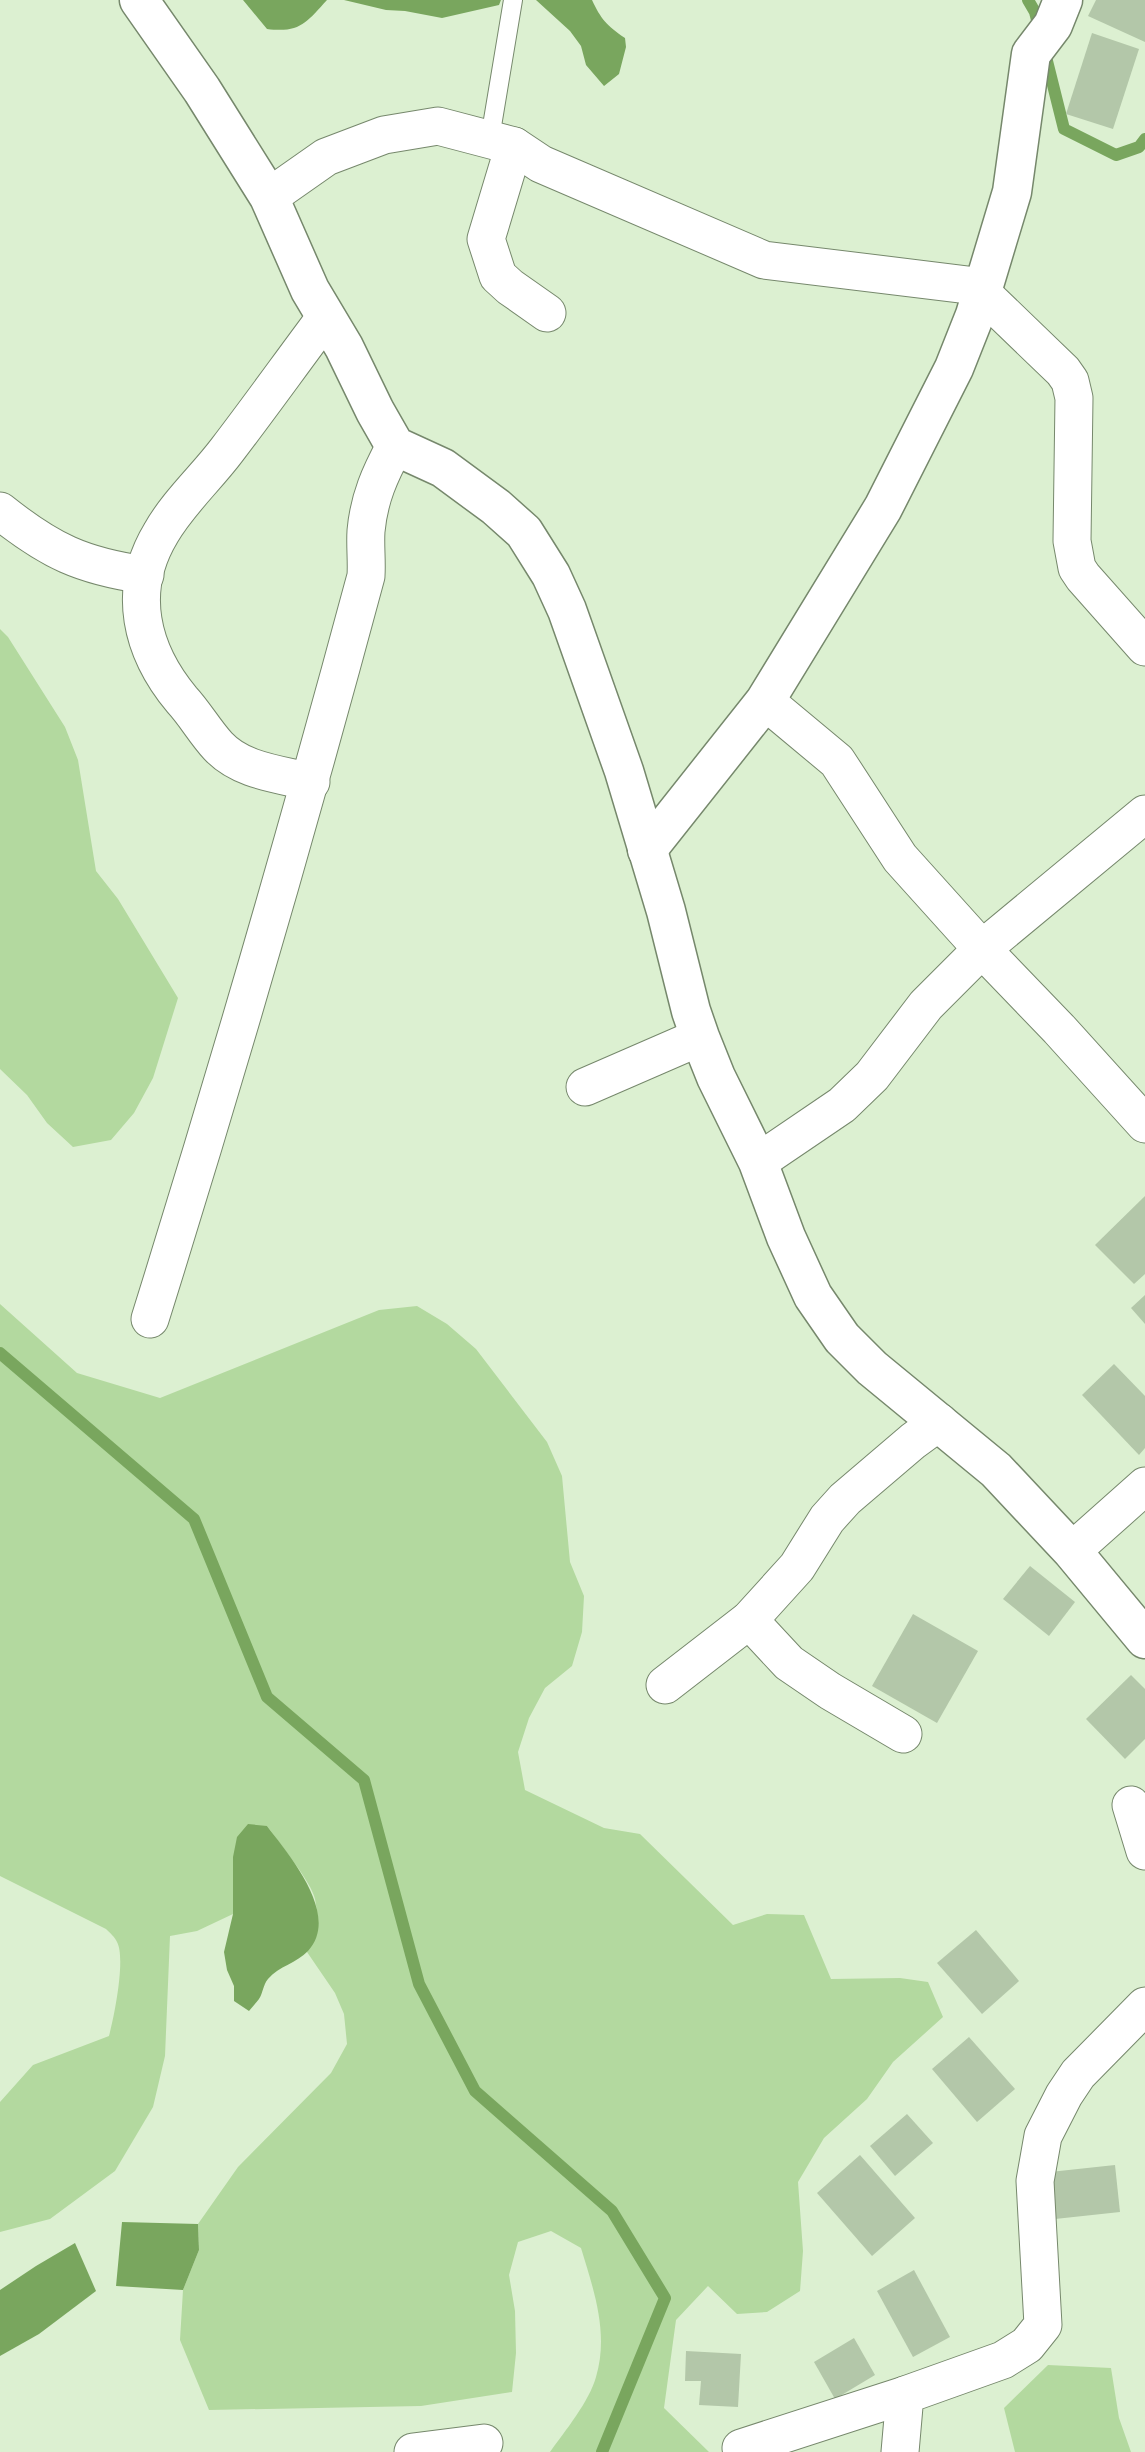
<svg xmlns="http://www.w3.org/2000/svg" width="1145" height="2452" viewBox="0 0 1145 2452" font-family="Inter,sans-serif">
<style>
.green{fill:#b3d99f}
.water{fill:#79a65e}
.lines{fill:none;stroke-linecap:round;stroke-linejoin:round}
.stream{stroke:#79a65e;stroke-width:12}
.building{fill:#b3c7a9}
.lane-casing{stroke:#76886c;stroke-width:20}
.street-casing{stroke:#76886c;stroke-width:39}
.secondary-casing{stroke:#76886c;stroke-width:41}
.lane{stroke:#fff;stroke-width:18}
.street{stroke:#fff;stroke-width:37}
.secondary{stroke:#fff;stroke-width:38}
</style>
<rect width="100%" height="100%" fill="#dcf0d1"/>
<g class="green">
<path d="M0 629 8 637 65 727 78 760 96 871 118 899 178 998 153 1078 134 1113 111 1140 73 1147 47 1123 27 1095 0 1069Z"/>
<path d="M0 1304 77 1373 160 1398 379 1310 417 1306 447 1324 476 1349 547 1442 562 1476 570 1562 584 1596 582 1632 572 1666 545 1688 529 1718 518 1752 525 1790 604 1828 640 1834 733 1925 767 1914 804 1915 831 1979 900 1978 928 1982 943 2017 893 2062 867 2099 824 2138 798 2182 803 2251 800 2291 767 2312 737 2314 708 2286 676 2320 664 2408 709 2452H550C565 2431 589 2402 596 2377 609 2333 594 2291 581 2248L551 2231 518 2242 509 2275 515 2311 516 2353 512 2392 421 2406 209 2410 180 2340 183 2290 199 2250 198 2224 238 2167 331 2073 347 2044 344 2014 335 1993 307 1952C316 1936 319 1918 315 1899 312 1883 278 1841 267 1826L234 1896 233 1914 197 1931 170 1936 165 2056 153 2107 115 2171 50 2219 0 2232V2102L33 2065 109 2036C114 2018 126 1958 117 1942 115 1937 110 1933 106 1929L0 1876Z"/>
<path d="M1048 2365 1111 2368 1119 2418 1131 2452H1015L1004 2408Z"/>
</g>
<g class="water">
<path d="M243 0H327C306 23 300 33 267 29Z"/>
<path d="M344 0H501L499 5 442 18 405 11 386 10Z"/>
<path d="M536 0H592C601 19 606 25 625 38L626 47 619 74 604 86 586 65 581 46 570 31Z"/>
<path d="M248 1824 267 1826C289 1855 341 1915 308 1951 297 1963 279 1966 268 1979 263 1985 263 1993 259 1999 256 2003 252 2007 249 2011L234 2001V1986L227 1970 224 1952 233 1914V1857L237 1837Z"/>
<path d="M122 2222 198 2224 199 2250 183 2290 116 2286Z"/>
<path d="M75 2243 96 2291 39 2334 0 2356V2290L36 2266Z"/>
</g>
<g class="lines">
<g class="stream">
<path d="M1028 0 1035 12 1040 32"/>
<path d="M1045 53 1064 129 1116 155 1139 147 1145 139"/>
<path d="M0 1353 194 1519 267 1697 364 1780 419 1984 475 2091 612 2211 665 2298 602 2452"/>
</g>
</g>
<g class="building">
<path d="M1096 0H1145V42L1088 16Z"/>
<path d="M1092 33 1139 49 1113 129 1066 114Z"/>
<path d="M1145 1196V1274L1134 1284 1095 1245Z"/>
<path d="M1145 1295V1324L1131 1308Z"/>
<path d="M1114 1364 1145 1396V1448L1139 1455 1082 1395Z"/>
<path d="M1030 1566 1075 1602 1049 1636 1003 1599Z"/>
<path d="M913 1614 978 1651 937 1723 872 1686Z"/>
<path d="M1131 1675 1145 1689V1739L1125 1759 1086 1719Z"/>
<path d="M976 1930 1019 1981 982 2014 937 1963Z"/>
<path d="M969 2037 1015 2089 977 2122 932 2069Z"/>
<path d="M907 2114 933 2143 895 2176 870 2146Z"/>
<path d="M860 2155 915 2218 872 2256 817 2193Z"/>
<path d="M1115 2165 1120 2212 1055 2219 1050 2172Z"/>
<path d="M914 2270 950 2337 913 2357 877 2291Z"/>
<path d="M854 2338 875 2375 835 2399 814 2362Z"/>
<path d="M686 2351 741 2354 738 2407 699 2405 701 2381H685Z"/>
</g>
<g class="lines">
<defs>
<path id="lane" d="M490 138 513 0"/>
<g id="street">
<path d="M514 146 486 239 498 276 510 287 547 313"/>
<path d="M269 197 326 157 384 135 438 126 514 146 541 164 764 260 984 287"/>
<path d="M982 293 1063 371 1070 381 1074 398 1072 541 1077 568 1083 577 1145 647"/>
<path d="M0 511C50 551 82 566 145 575"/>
<path d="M765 701 837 761 900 858 982 949 1059 1029 1145 1124"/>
<path d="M311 782C279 774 241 771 218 746 205 732 195 714 182 700 141 651 126 591 161 533 178 503 206 478 227 450 260 407 292 362 325 318"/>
<path d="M585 1087 700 1037"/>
<path d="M758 1162 842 1105 872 1076 926 1005 982 949 1145 814"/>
<path d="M150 1319C227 1073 299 825 366 576 367 561 365 546 366 531 369 498 380 474 395 446"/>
<path d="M1072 1551 1145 1486"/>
<path d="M749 1620 789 1663 830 1691 903 1734"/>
<path d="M665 1685 749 1620 797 1567 827 1519 845 1499 913 1441 939 1422"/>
<path d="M1131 1805 1145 1851"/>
<path d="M741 2448 905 2395"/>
<path d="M413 2452 484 2443"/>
<path d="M900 2452 905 2395 1003 2360 1027 2345 1043 2325 1035 2181 1043 2136 1064 2095 1078 2074 1145 2006"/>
</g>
<g id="secondary">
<path d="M139 0 202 90 269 197 310 290 344 347 375 411 395 446 443 468 496 507 524 532 551 575 567 610 624 771 666 911 691 1011 700 1037 716 1077 758 1162 786 1237 813 1296 842 1338 872 1368 996 1470 1072 1551 1145 1639"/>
<path d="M647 850 765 701 883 508 954 368 975 315 1012 192 1031 54 1053 25 1063 0"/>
</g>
</defs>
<use href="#lane" class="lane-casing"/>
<use href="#street" class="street-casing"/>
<use href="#secondary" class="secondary-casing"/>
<use href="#lane" class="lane"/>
<use href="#street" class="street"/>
<use href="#secondary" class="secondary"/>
</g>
</svg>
